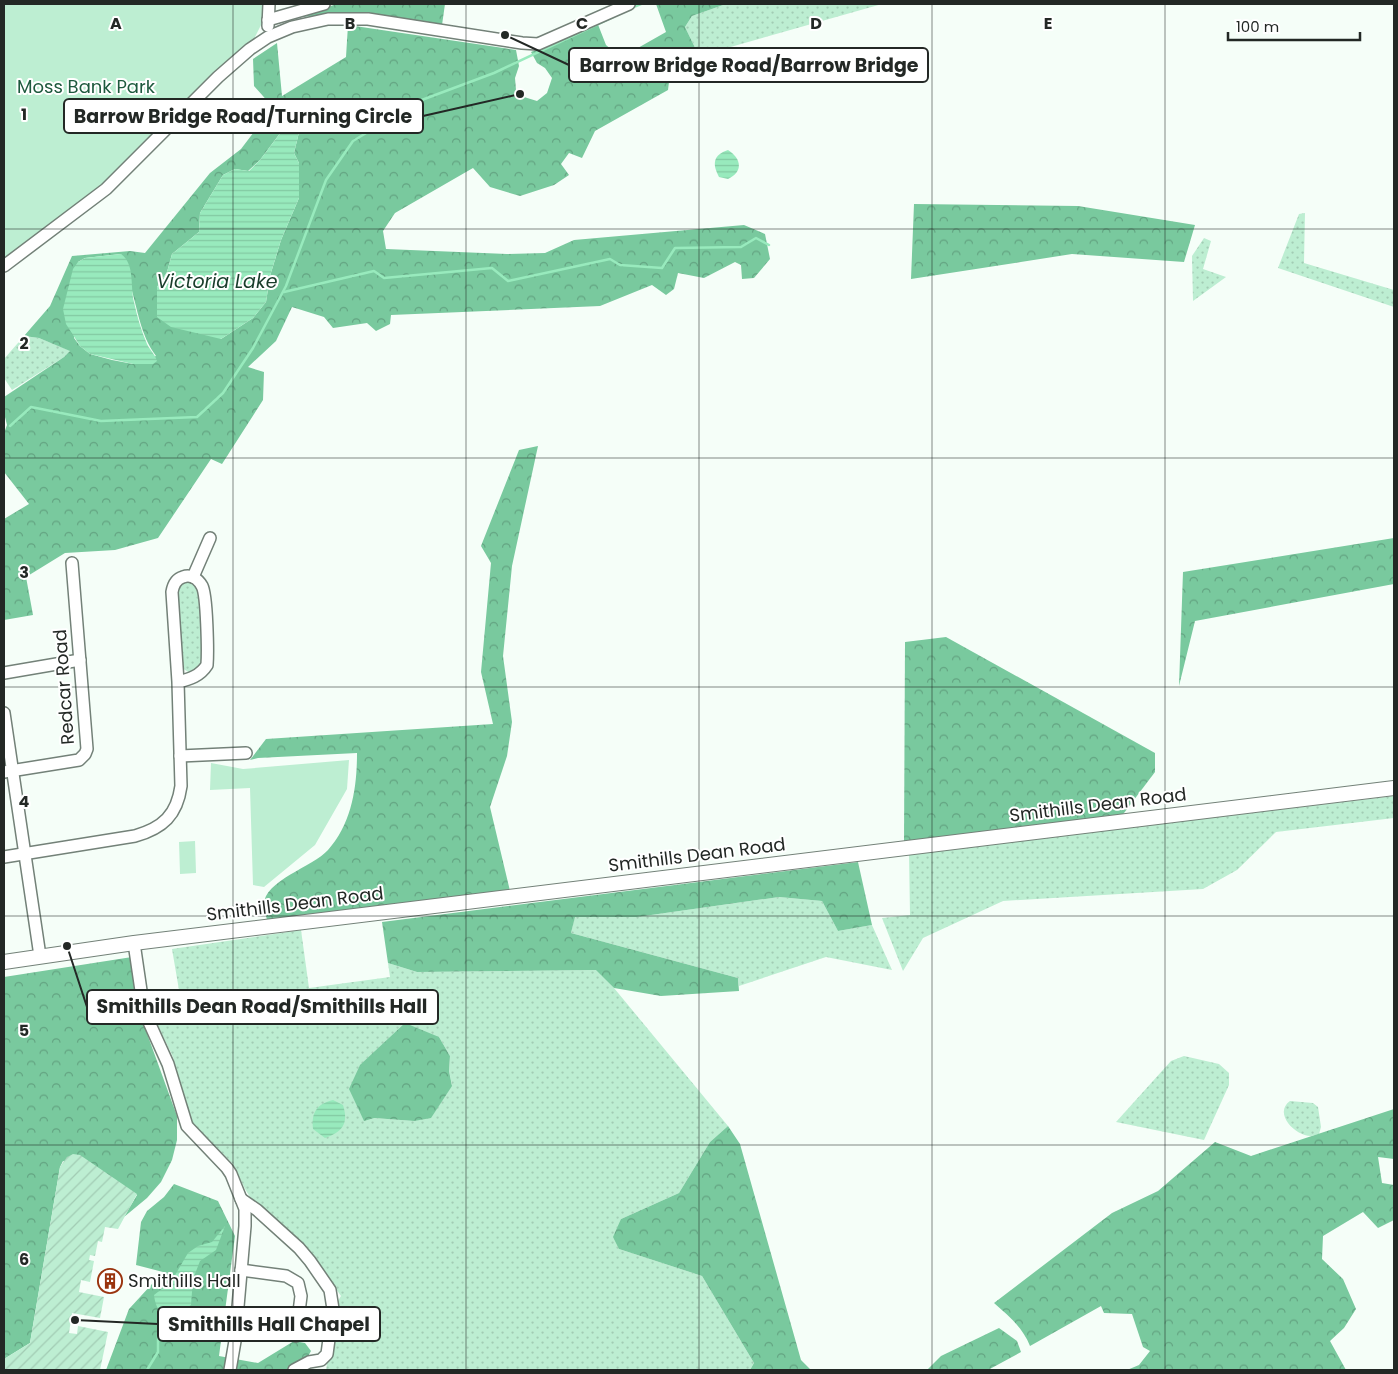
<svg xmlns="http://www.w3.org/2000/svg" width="1398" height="1374" viewBox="0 0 1398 1374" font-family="Poppins,sans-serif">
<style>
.grass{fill:url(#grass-dots);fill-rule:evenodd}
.forest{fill:url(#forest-crowns);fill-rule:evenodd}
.park{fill:#bdeed2}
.garden{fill:url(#garden-furrows)}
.water{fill:url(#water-rules)}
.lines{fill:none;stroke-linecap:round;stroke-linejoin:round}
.stream{stroke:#98eabd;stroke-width:2.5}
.minor-casing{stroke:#738178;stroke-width:14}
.tertiary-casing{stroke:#738178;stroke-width:16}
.minor{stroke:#fff;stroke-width:11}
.tertiary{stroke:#fff;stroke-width:14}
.grid{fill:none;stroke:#232825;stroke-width:1;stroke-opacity:0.55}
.labels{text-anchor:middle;stroke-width:4;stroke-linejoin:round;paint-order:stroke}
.park-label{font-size:18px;fill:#1d593d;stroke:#fff}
.street-label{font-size:18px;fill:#232825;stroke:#fff}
.poi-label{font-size:18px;fill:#232825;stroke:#fff;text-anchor:start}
.water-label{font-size:19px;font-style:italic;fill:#193d2b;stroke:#fff}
.grid-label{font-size:16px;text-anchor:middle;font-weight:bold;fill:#232825;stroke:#fff;stroke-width:4;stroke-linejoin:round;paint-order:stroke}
.leader{fill:none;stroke:#232825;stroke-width:2}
.callout-dot{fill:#232825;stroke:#fff;stroke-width:2}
.callout{fill:#fff;stroke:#232825;stroke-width:2}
.callout-label{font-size:19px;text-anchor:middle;font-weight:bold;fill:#232825}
</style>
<defs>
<pattern id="grass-dots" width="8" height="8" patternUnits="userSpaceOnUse" patternTransform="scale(1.25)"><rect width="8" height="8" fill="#bdeed2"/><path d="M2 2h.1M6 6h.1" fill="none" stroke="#a2ccb4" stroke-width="1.8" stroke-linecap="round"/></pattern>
<pattern id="forest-crowns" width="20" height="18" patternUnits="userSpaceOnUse" patternTransform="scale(1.25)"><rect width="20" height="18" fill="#79c99e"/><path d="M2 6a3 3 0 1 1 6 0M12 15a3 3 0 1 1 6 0" fill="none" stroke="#63a381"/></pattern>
<pattern id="garden-furrows" width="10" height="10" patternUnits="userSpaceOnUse" patternTransform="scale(1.25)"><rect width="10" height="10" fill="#bdeed2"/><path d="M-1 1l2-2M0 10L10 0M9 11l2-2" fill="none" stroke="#a2ccb4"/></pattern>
<pattern id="water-rules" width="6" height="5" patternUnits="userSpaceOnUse" patternTransform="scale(1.25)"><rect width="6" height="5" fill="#98eabd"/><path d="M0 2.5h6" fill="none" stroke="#83c9a2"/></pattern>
</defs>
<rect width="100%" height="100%" fill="#f5fef8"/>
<g class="grass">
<path d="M726 4H882L699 56 685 27 692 16Z"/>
<path d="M1305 213 1304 263 1394 290V307L1278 268 1299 214Z"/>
<path d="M1204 238 1211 241 1203 269 1226 277 1193 301 1192 256Z"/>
<path d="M24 336 39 338 71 351 64 357 12 390 4 378V359Z"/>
<path d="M186 581 193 582 200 591 203 663 202 667 190 673 182 668 177 592 179 584Z"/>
<path d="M1394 796V818L1276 832 1237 870 1203 889 1003 901 923 938 903 971 882 918 910 915 909 854Z"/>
<path d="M779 897 822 901 838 931 872 925 892 970 826 957 739 986 738 978 571 933 575 916 637 917Z"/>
<path d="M301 930 309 988 390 977 388 963 417 972 597 970 614 988 728 1126 710 1142 679 1193 621 1219 619 1249 702 1276 754 1363 750 1370H326L336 1304 341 1296 318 1263 250 1197 245 1189 233 1164 190 1121 173 1057 150 1009 148 993 179 990 172 949ZM439 1037 450 1056 449 1071 452 1085 414 1121 374 1118Z"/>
<path d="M1184 1056 1219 1064 1229 1073V1085L1204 1140 1116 1122 1171 1061Z"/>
<path d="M1290 1101 1313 1103 1318 1107 1321 1127 1319 1134C1318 1134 1311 1136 1311 1136 1295 1136 1273 1113 1290 1101Z"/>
</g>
<g class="forest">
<path d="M337 4H445L442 25 318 16 297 17Z"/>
<path d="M656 4H726L692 16 685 27 699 56 670 74 668 90 595 131 582 158 569 153 561 164 569 175 554 185 520 196 490 187 473 168 395 213 383 231 386 249 507 254 545 253 574 240 744 225 765 234 770 259 754 278 742 279 741 265 735 262 704 278 678 273 674 289 666 295 652 285 600 306 391 315 390 324 376 331 367 323 333 328 324 317 292 307 276 341 248 367 264 372 263 400 222 464 211 459 158 538 115 550 65 553 26 577 33 615 4 620V519L29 504 4 472V433L7 425 4 413V397L64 357 70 351 39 338 24 336 50 306 72 256 130 251 145 253 210 173 241 149 257 128 271 105 254 86 253 59 277 43 282 96 346 57 348 25 516 50 519 66 515 78 516 90 524 97 537 101 547 93 552 78 545 68 537 63 531 52 597 22 606 45 619 56 629 53 666 32ZM296 112 302 120 294 153 299 163V198L281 240 270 276 266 302 253 318 221 339 157 287 167 272 172 254 199 232 200 213 223 175 235 169 248 171 260 160ZM121 254C124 264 128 274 130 284 138 310 140 334 156 356L133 364 112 360 90 354 80 346 74 338 78 262 85 258Z"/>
<path d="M914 204 1078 206 1195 225 1184 262 1072 254 911 279Z"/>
<path d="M538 446 512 566 503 656 512 722 507 756 490 807 510 891 267 920C266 915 264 910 264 905 263 881 313 867 328 850 352 823 357 787 357 753L258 758 250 760 266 739 493 724 481 672 491 563 481 546 519 450Z"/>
<path d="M1394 538V584L1195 621 1179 686 1183 572Z"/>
<path d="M946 637 1155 753V772L1121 817 904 843 905 642Z"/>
<path d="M858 862 872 925 838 931 822 901 779 897 637 917H575L571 933 738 978 739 991 661 996 614 988 596 970 417 972 388 963 382 922Z"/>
<path d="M132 957 141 1017 177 1116V1140L172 1160 161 1182 147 1198 124 1217 137 1195 63 1161 60 1167 30 1343 4 1359V977Z"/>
<path d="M405 1023 439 1037 450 1056 449 1071 452 1086 431 1118 414 1121 374 1118 364 1121 349 1089 360 1065Z"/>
<path d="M1394 1109V1159L1378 1157 1382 1183 1394 1185V1220L1378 1228 1363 1212 1323 1236 1322 1259 1343 1279 1356 1309 1344 1328 1330 1341 1346 1370H1127L1139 1365 1150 1351 1143 1347 1132 1314 1104 1313 1101 1306 1030 1346C1023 1328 1009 1316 994 1303L1112 1213 1158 1191 1215 1142 1251 1156Z"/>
<path d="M728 1126 740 1144 801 1360 811 1370H750L754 1363 702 1276 619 1249 613 1237 621 1219 679 1193 710 1142Z"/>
<path d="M174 1184 218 1201 235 1236 219 1356 258 1363 294 1341 305 1343 311 1351 306 1360 287 1370H106L129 1309 163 1272 136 1265 141 1222 147 1211 164 1197Z"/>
<path d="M999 1328 1017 1341 1021 1352 988 1370H927L941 1356Z"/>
</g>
<g class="park">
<path d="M4 4H263V21L254 39 221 67 105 185 4 262Z"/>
<path d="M349 760 347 789 315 845 264 887 253 885 250 788 210 790 211 763 243 769Z"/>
<path d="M195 841 196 873 180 874 179 842Z"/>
</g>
<path class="garden" d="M73 1154 80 1155 137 1194 118 1229 105 1227 102 1242 98 1241 95 1256 90 1255 89 1260 94 1261 90 1282 81 1280 79 1292 104 1297 100 1318 72 1313 69 1333 77 1334 78 1326 108 1332 100 1370H4V1359L30 1343 60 1167 67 1157Z"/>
<g class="water">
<path d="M297 111 302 120 294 153 299 163V198L281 240 270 276 266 302 253 318 221 339 171 327 157 317V287L167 272 172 254 199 232 200 213 223 175 235 169 249 171 260 160Z"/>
<path d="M728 150C742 159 743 172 728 179L719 177C712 164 713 155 728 150Z"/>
<path d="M121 254C135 264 130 286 134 302 137 316 141 330 147 344 150 350 155 354 157 361L153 364H133L90 354 80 346 66 324 63 309 73 269 78 262 85 258Z"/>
<path d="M333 1100 343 1105C349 1124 342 1132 325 1138L313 1129C311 1112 317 1104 333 1100Z"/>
<path d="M225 1226 216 1250 200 1261 193 1279 191 1305 183 1310 175 1318C161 1315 156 1310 154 1295L171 1282 188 1253 198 1246 212 1242Z"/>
</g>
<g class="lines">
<g class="stream">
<path d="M631 8 641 4"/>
<path d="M284 292 374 271 384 278 492 268 508 281 610 259 620 265 662 268 675 248 741 247 756 238 769 245"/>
<path d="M10 426 31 407 101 421 197 417 223 393 253 348 286 286 326 180 353 141 419 101 494 73 613 17"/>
<path d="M147 1370 158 1352V1336L169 1317"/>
</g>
<defs>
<g id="minor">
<path d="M268 20 324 4"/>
<path d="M268 26 269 4"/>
<path d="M4 266 106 189 218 77 250 49 268 37 292 27 328 19H368L522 43 538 44 629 4"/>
<path d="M193 577 210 538"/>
<path d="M4 673 80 660"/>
<path d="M4 713 40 956"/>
<path d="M180 756 246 753"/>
<path d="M4 772 79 760 85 754 87 749 72 563"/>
<path d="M4 857 135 836C163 828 177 815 181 786L178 682 172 592C173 586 176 579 183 577 191 574 198 579 202 586 207 595 208 652 207 665 200 676 190 679 178 682"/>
<path d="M134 943 144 1011 168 1064 187 1126 227 1168 231 1174 245 1209V1226L235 1341 230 1370"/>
<path d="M241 1199 257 1210 299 1248 310 1261 330 1290 333 1309 327 1354 321 1360 309 1362 294 1370"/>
<path d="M241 1270 286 1276 298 1283 301 1296 296 1336"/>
</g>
<path id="tertiary" d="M4 962 134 943 1394 788"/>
</defs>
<use href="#minor" class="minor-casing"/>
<use href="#tertiary" class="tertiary-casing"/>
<use href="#minor" class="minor"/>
<use href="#tertiary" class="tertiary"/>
</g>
<path class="grid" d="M233 4V1370M466 4V1370M699 4V1370M932 4V1370M1165 4V1370M4 229H1394M4 458H1394M4 687H1394M4 916H1394M4 1145H1394"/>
<defs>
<symbol id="building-ring" viewBox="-11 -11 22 22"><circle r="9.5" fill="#fff" stroke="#9a330e" stroke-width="1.5"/><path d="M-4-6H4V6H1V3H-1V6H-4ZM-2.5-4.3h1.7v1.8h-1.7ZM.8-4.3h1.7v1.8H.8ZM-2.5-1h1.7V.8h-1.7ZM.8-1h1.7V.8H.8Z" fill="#9a330e"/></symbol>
</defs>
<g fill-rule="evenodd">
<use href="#building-ring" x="96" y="1267" width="28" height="28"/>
</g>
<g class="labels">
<g class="park-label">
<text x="86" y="93">Moss Bank Park</text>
</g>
<g class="street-label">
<text transform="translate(64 687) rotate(-94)" y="6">Redcar Road</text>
<text transform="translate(1098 805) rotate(-7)" y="6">Smithills Dean Road</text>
<text transform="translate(697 855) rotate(-7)" y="6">Smithills Dean Road</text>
<text transform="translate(295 904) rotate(-7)" y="6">Smithills Dean Road</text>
</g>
<g class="poi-label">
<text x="128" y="1287">Smithills Hall</text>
</g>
<g class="water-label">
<text x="217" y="288">Victoria Lake</text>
</g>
</g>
<g class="grid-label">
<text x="116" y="29">A</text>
<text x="350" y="29">B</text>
<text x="582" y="29">C</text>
<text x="816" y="29">D</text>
<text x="1048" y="29">E</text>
<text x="24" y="120">1</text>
<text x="24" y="349">2</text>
<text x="24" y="578">3</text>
<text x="24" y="807">4</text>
<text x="24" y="1036">5</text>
<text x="24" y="1265">6</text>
</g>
<path class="leader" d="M505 35L569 65M520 94L423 116M67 946L87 1007M75 1320L158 1324"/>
<g class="callout-dot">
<circle cx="505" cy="35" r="5"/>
<circle cx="520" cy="94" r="5"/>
<circle cx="67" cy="946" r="5"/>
<circle cx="75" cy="1320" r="5"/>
</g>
<g class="callout">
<rect x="569" y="48" width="359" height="34" rx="5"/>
<rect x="64" y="99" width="359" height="34" rx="5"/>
<rect x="87" y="990" width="351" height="34" rx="5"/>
<rect x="158" y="1307" width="222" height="34" rx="5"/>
</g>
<g class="callout-label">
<text x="749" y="72">Barrow Bridge Road/Barrow Bridge</text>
<text x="243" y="123">Barrow Bridge Road/Turning Circle</text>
<text x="262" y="1013">Smithills Dean Road/Smithills Hall</text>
<text x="269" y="1331">Smithills Hall Chapel</text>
</g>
<rect width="1398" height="1374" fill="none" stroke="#232825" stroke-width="10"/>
<path d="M1228 32v8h132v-8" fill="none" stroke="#232825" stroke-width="2.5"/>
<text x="1236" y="32" font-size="15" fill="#232825" stroke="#ffffff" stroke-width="4" paint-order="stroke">100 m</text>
</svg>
